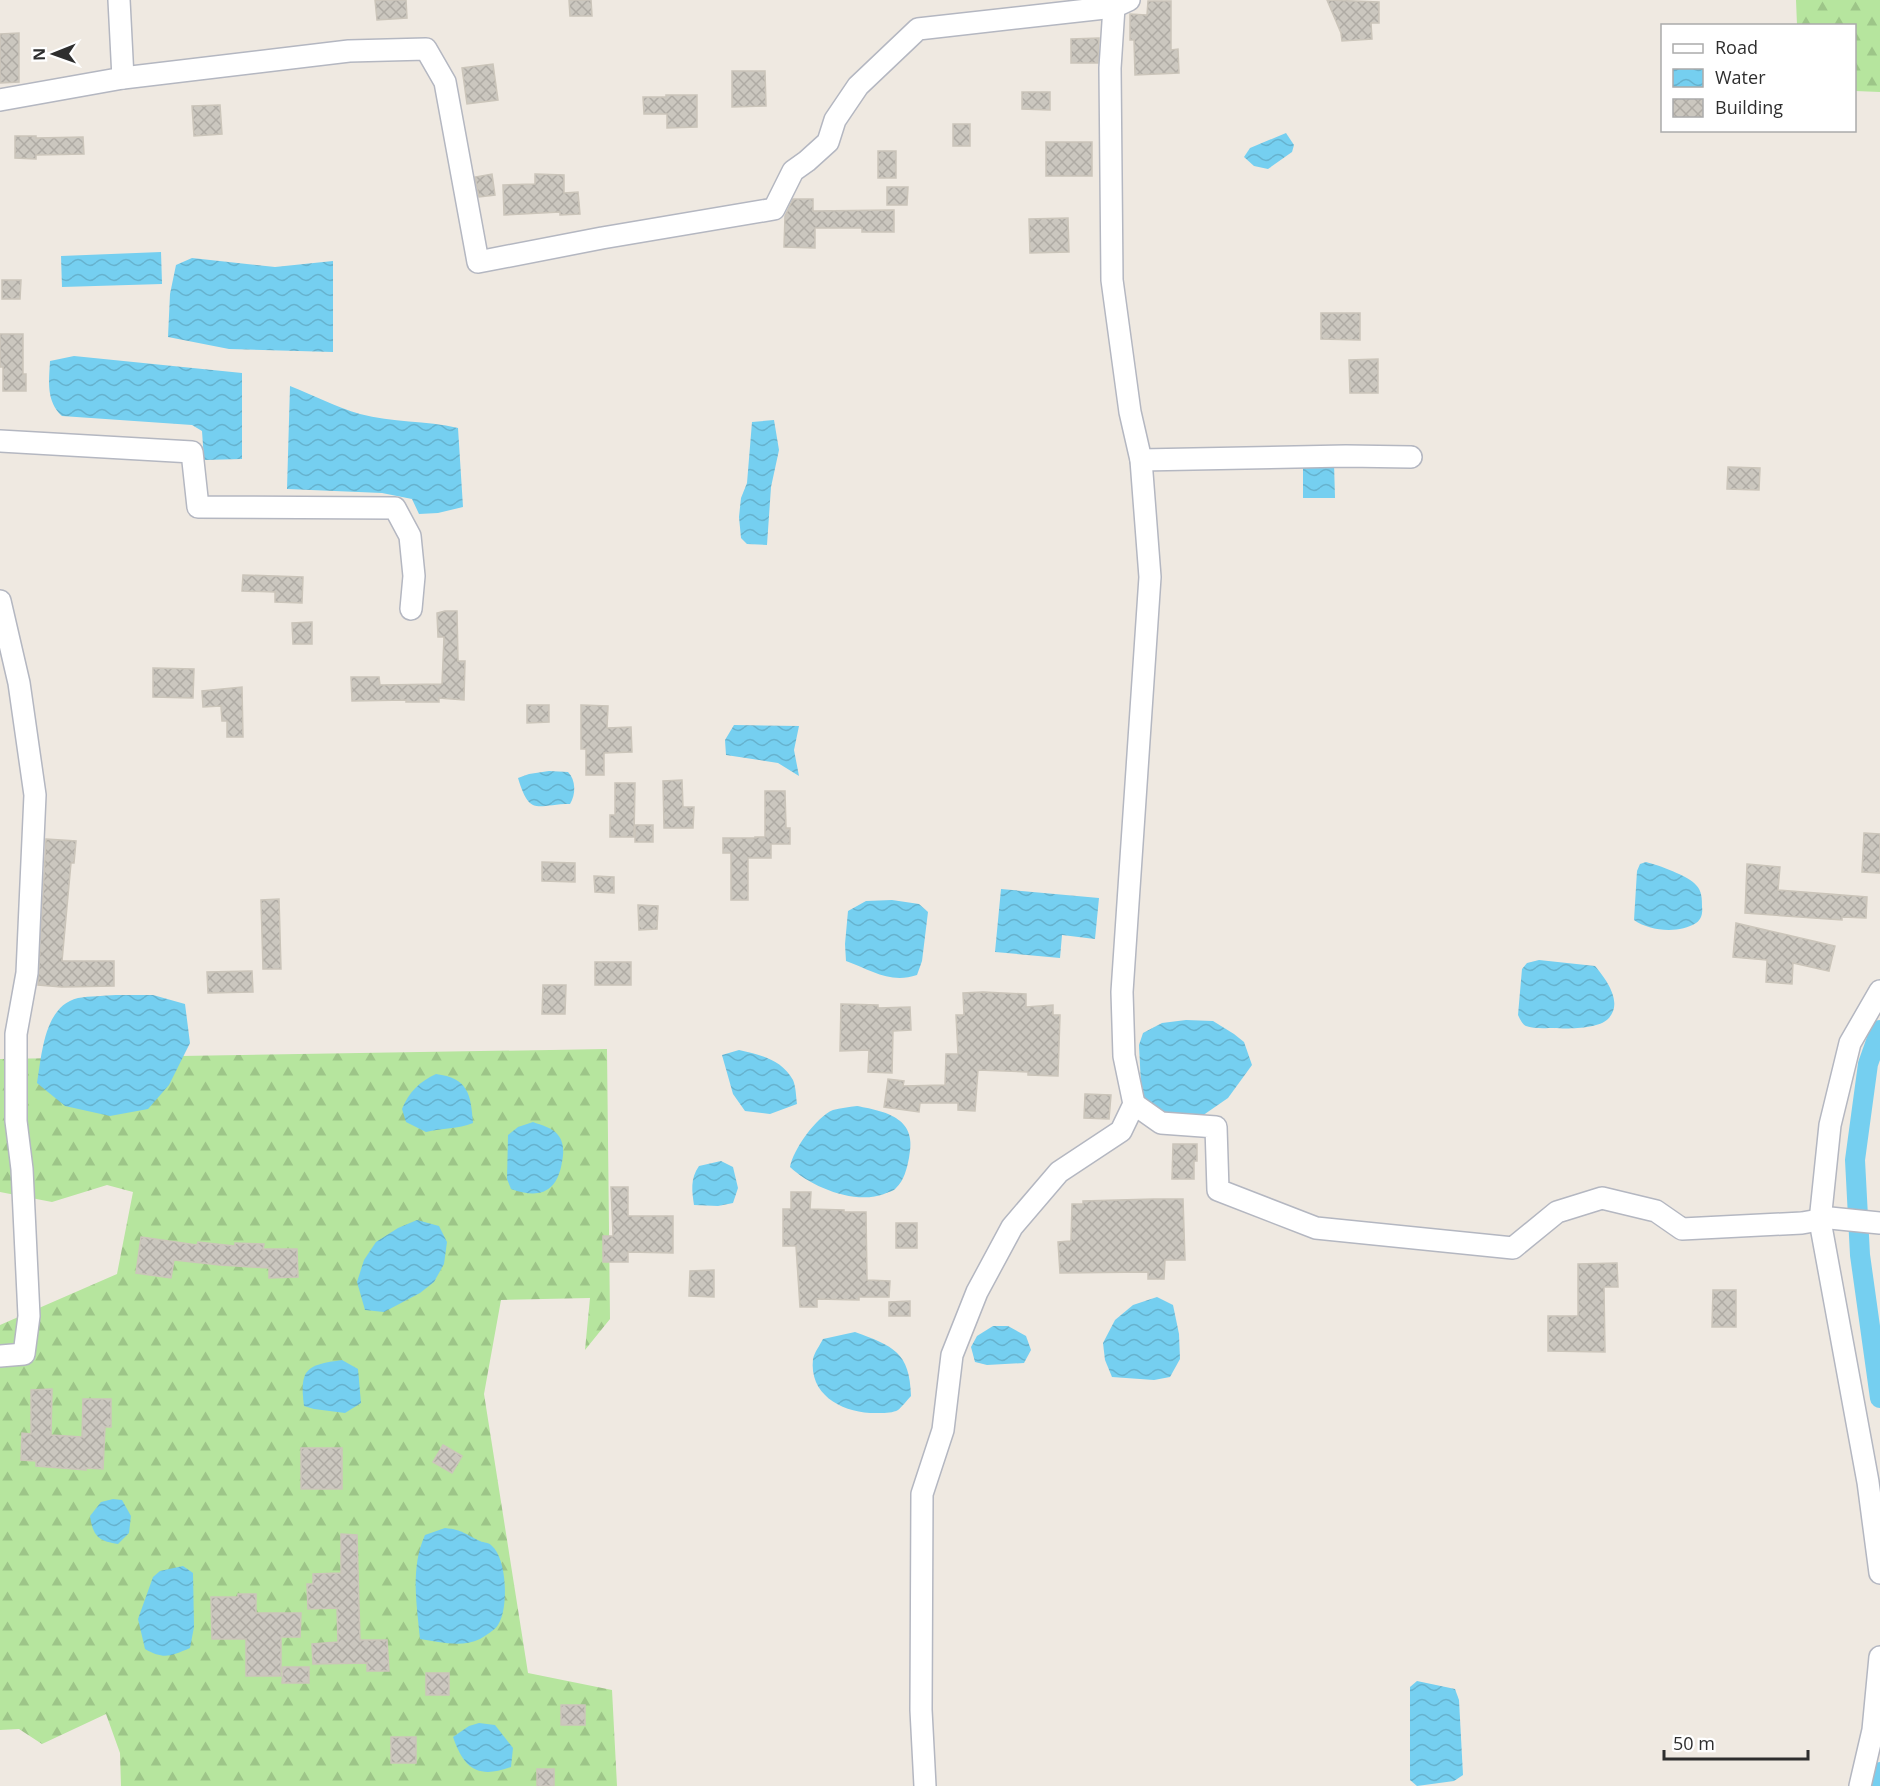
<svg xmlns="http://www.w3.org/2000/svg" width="1880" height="1786" viewBox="0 0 1880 1786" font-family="'Open Sans',sans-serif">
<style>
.forest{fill:url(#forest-firs)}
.water{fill:url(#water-waves)}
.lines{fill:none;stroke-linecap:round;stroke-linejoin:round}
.canal{stroke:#75cff0;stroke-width:20}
.building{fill:url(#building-cross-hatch);stroke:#cbc5ba;stroke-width:1.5}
.minor-casing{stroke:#b4b7c1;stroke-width:24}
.minor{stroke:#fff;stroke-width:21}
</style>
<defs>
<pattern id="forest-firs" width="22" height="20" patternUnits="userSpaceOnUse" patternTransform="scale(1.5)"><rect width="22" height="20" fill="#b6e59e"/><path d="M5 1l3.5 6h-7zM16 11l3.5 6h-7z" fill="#9dc588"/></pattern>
<pattern id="water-waves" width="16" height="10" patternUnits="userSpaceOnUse" patternTransform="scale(1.5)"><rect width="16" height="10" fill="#75cff0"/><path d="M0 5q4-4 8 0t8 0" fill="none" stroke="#66b2ce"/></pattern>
<pattern id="building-cross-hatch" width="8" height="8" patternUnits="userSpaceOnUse" patternTransform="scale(1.5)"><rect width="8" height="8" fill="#cbc7bf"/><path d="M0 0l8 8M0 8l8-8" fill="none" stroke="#afaba4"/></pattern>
</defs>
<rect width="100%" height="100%" fill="#efe9e1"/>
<g class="forest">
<path d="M1796 0H1880V92L1855 91 1854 26 1797 25Z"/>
<path d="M607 1049 610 1319 585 1350 590 1298 501 1300 484 1394 528 1673 612 1690 617 1786H121L120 1753 106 1714 42 1744 19 1729 0 1730V1325L117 1274 133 1192 107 1185 52 1202 0 1192V1059Z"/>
</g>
<g class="water">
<path d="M1286 133 1294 145 1292 152 1268 169 1254 166 1244 157 1250 148Z"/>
<path d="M161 252 162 284 62 287 61 256Z"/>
<path d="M192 258 275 267 333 261V352L229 349 168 337 170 294 176 265Z"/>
<path d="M74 356 242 373V459L204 460 202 431 192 425 62 416C46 401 49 382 50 361Z"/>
<path d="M290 386C313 395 336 407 360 414 392 423 426 420 458 428L463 507 438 513 419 514 412 499 382 493 287 489Z"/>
<path d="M774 420 779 450 771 487 767 545 747 544 741 538 739 517 741 498 747 483 752 422Z"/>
<path d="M1334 463 1335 498H1303V464Z"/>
<path d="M734 725 799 726 794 750 799 776 778 763 726 755 725 740Z"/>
<path d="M549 771 568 772C576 780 576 795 570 804 537 804 530 818 518 778L529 774Z"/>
<path d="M1646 862C1658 865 1689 876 1696 885 1702 891 1702 899 1702 907 1703 913 1701 920 1696 923 1679 934 1649 931 1634 920L1637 871 1640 864Z"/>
<path d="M1001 889 1099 898 1095 939 1062 935 1060 958 995 952Z"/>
<path d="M892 900 919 904 928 912 922 961 917 975C890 984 871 970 846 961L845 944 848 911 866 901Z"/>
<path d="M1539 960 1595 966C1606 979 1624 1003 1608 1019 1598 1029 1567 1029 1554 1028 1546 1028 1533 1029 1526 1026 1522 1024 1520 1019 1518 1015L1522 969 1527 963Z"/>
<path d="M116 995H153L185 1004 190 1043 169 1085 148 1109 110 1116 65 1106 37 1083C42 1054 44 1006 78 998 90 996 104 996 116 995Z"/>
<path d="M1186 1020 1213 1021 1234 1034 1244 1042 1252 1065 1228 1098 1199 1118 1167 1114 1142 1105 1139 1045 1143 1033 1162 1023Z"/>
<path d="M739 1050C760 1055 781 1059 793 1080 796 1087 796 1097 797 1104L770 1114 745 1111 733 1094 722 1055Z"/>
<path d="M436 1074C468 1078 471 1094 473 1123 458 1129 442 1128 426 1132L406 1122 402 1109C409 1092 419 1082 436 1074Z"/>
<path d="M857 1106C889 1112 918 1119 909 1158 907 1168 904 1181 896 1188 894 1191 888 1192 884 1194 855 1205 811 1187 790 1167 793 1150 816 1117 833 1110 840 1108 849 1107 857 1106Z"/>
<path d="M533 1122C541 1125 553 1128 558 1135 564 1142 564 1153 562 1162 557 1193 539 1199 511 1189L507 1179 508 1135 518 1127Z"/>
<path d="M721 1161 733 1167 738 1188 733 1203 718 1206 694 1205C692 1191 690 1179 699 1166Z"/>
<path d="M417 1220 439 1226 447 1242 444 1264 434 1282 420 1293 384 1312 365 1310 357 1282 364 1260 376 1242 398 1228Z"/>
<path d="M1157 1297 1173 1305 1179 1334 1180 1359 1170 1377 1154 1380 1112 1377 1105 1360 1103 1343 1115 1320 1133 1305Z"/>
<path d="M993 1326H1008L1026 1336 1031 1350 1024 1363 987 1365 975 1362 971 1347 977 1336Z"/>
<path d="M855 1332C893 1346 910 1352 911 1396 907 1400 902 1407 898 1410 891 1414 878 1413 870 1413 840 1411 809 1394 813 1359 814 1353 820 1345 823 1339Z"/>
<path d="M342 1360 358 1369 361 1403 345 1413 314 1409 304 1406C299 1368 307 1365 342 1360Z"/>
<path d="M113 1499 122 1500 131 1516 129 1533 118 1544C98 1541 93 1536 90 1516L101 1502Z"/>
<path d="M445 1528C464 1530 464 1534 480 1541 484 1543 489 1542 492 1546 507 1559 509 1609 498 1625 495 1630 485 1636 480 1639 461 1648 440 1642 420 1639 417 1604 410 1568 425 1535Z"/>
<path d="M183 1566 193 1573 194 1627 190 1648C171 1656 164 1660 145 1649L138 1619 153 1577 160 1571Z"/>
<path d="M1417 1681 1455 1689 1459 1700 1463 1775 1454 1781 1417 1786 1410 1780V1687Z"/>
<path d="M479 1723 495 1725 513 1748 511 1767C478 1779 464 1769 453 1737L469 1726Z"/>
</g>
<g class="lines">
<g class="canal">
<path d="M1880 1030 1868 1064 1855 1160 1860 1255 1880 1398"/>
<path d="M1877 1786 1880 1772"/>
</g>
</g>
<g class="building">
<path d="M375 0H406L407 18 377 20Z"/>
<path d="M569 0H591L592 16H570Z"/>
<path d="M1327 0 1379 2V23H1371L1372 39 1342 41 1341 33Z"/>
<path d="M1148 1H1171V50L1178 49 1179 73 1135 75 1134 40H1130V14L1147 15Z"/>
<path d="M19 33V82L0 83V34Z"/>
<path d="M1099 38 1098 63H1071V39Z"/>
<path d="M493 64 498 100 467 104 462 68Z"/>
<path d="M732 71H765L766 106 732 107Z"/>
<path d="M1022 92H1050V110L1022 109Z"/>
<path d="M666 95H697V127L667 128V114H644L643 97H666Z"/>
<path d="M220 105 222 134 194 136 192 106Z"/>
<rect x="953" y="124" width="17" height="22"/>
<path d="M15 136H36V138L83 137 84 154 36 155V159L15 158Z"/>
<rect x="1046" y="142" width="46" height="34"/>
<rect x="878" y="151" width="18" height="27"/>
<path d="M492 174 495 195 479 197 475 177Z"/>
<path d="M535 174 564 175V193L578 192 580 214 560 215V212L504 215 503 185 535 184Z"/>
<path d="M887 187H908L907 205H887Z"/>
<path d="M793 199H813V211L894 210V232H862V228H815V248L784 247 785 216Z"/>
<path d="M1068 218 1069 252 1030 253 1029 219Z"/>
<path d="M2 280H21L20 299H2Z"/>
<path d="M1321 313H1360V340L1321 339Z"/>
<path d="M0 334H23V374H26V391H3V367H0Z"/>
<path d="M1378 359V393H1350L1349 360Z"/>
<path d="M1728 467 1760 468 1759 490 1727 489Z"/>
<path d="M243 575 303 577 302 603 275 602V592L242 591Z"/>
<path d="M445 611H457L458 661H465L464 700 439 698V702H406V700L352 701 351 677H379L380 685 442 684 444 637H438L437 613Z"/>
<path d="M312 622V644H293L292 623Z"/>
<path d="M153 668 194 669 193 698 153 697Z"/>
<path d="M242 687 243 737H227V721H222L221 706 203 707 202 691Z"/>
<path d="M527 705H549V722L527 723Z"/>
<path d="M581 705 608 706 607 728 631 727 632 752 604 753V775H586V749H581Z"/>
<path d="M682 780 683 807H694L693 828H664L663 781Z"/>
<path d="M615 783H635L634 837H610V815H615Z"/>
<path d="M765 791H785L786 828H790V844H771V858H748V900H731V853H723V838H755V837H765Z"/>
<rect x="635" y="825" width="18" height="17"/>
<path d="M1864 833 1880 834V873L1862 872Z"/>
<path d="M46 839 76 841 74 863H71L62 961H114V986L62 987 38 985Z"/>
<path d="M542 862 575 863V882L542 881Z"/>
<path d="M1747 864 1780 867 1778 890 1867 897 1866 918 1842 917V920L1745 913Z"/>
<path d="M594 876 614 877V893L595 892Z"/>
<path d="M279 899 281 969H263L261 900Z"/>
<path d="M638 905 658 906 657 929 639 930Z"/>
<path d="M1736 923 1835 946 1829 971 1793 963 1792 984 1766 982 1767 960 1733 957Z"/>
<rect x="595" y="962" width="36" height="23"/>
<path d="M252 971 253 992 208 993 207 972Z"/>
<path d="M543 985H566L565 1014H542Z"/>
<path d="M983 992 1026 994V1007L1053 1005V1015H1060L1058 1076 1028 1075V1072L978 1070 975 1111 958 1110V1103H920L919 1112 884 1107 888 1079 904 1081 903 1086 945 1085 946 1054H958L956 1015H964L963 993Z"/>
<path d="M841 1004 878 1005V1008L910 1007 911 1030 893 1031 892 1073 868 1072 869 1050 840 1051Z"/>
<path d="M1085 1094 1111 1095 1109 1119 1084 1118Z"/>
<path d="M1173 1144H1197V1161H1194V1179H1172Z"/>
<path d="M611 1187H628V1216H673V1253L628 1252V1262H603V1236H613Z"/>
<path d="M791 1192H811L810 1209 844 1210V1212H866L867 1280 890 1281 889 1297H859V1300L817 1299V1307H800L796 1246H783V1209H791Z"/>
<path d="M1154 1199H1183L1185 1260H1165L1164 1279H1148V1272L1060 1273 1058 1242 1071 1241 1072 1204H1083V1201Z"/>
<rect x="896" y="1223" width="21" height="25"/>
<path d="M141 1237 197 1245 198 1242 235 1246V1243L264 1244 263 1249H297L298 1277 269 1278V1268L220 1265 174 1260 171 1278 136 1273Z"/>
<path d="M1617 1263 1618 1287H1604L1605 1352 1548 1351V1316H1578V1264Z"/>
<path d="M714 1270V1297L689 1296 690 1271Z"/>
<path d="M1713 1290H1736V1327H1712Z"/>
<path d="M910 1301V1316H889V1302Z"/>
<path d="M52 1389 51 1435 82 1437 83 1399H111V1427H105L103 1469 86 1468V1470L36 1466V1461L21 1460 22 1433 31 1434V1390Z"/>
<path d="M443 1445 462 1456 452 1473 433 1462Z"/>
<rect x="301" y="1448" width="41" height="41"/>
<path d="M341 1534 357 1535 360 1640H387L389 1671H367V1663L313 1664 312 1644 338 1642 337 1608 308 1609 307 1584H313V1574L341 1573Z"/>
<path d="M238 1594H256V1613H301L300 1637H281V1676H246V1639H212L211 1597H238Z"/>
<path d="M283 1667H309V1683H282Z"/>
<rect x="426" y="1673" width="23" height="22"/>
<rect x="561" y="1705" width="24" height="20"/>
<rect x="391" y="1737" width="25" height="26"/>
<rect x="537" y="1769" width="17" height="17"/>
</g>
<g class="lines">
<defs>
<g id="minor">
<path d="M123 78 349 51 426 49 445 82 478 262 602 238 774 209 793 171 807 161 828 142 835 120 858 86 918 29 1114 7 1113 0"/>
<path d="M0 100 123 78 119 0"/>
<path d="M0 441 192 452 198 507 395 508 410 536 414 576 411 609"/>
<path d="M1141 460 1346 456 1411 457"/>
<path d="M0 601 19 683 35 795 27 973 16 1034V1121L22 1169 29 1316 24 1354 0 1356"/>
<path d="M1880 991 1850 1043 1830 1125 1820 1221 1868 1482 1880 1573"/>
<path d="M1134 1104 1161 1123 1216 1127 1218 1190 1316 1228 1513 1248 1557 1212 1602 1198 1656 1211 1682 1229 1802 1223 1830 1218 1880 1223"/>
<path d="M925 1786 921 1710 922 1494 943 1430 952 1355 977 1292 1012 1227 1059 1172 1121 1131 1134 1104 1124 1056 1122 992 1150 577 1141 460 1130 412 1112 280 1110 68 1114 7 1129 0"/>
<path d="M1860 1786 1873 1730 1880 1657"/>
</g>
</defs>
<use href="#minor" class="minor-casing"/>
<use href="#minor" class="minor"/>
</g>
<rect x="1661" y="24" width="195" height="108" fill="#ffffff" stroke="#ababab" stroke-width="1.5"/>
<rect x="1673" y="44" width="30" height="9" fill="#ffffff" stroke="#ababab" stroke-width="1.5"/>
<text x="1715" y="54" font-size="18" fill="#2e2e2e">Road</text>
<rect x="1673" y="69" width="30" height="18" fill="url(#water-waves)" stroke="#ababab" stroke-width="1.5"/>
<text x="1715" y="84" font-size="18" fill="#2e2e2e">Water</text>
<rect x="1673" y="99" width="30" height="18" fill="url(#building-cross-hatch)" stroke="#ababab" stroke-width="1.5"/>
<text x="1715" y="114" font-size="18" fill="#2e2e2e">Building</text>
<g transform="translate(54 54) rotate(269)" stroke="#ffffff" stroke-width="4.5" paint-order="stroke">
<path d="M0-4.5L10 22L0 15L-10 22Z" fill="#2e2e2e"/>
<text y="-9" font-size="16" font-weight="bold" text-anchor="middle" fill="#2e2e2e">N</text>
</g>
<path d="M1664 1750v9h144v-9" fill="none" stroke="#2e2e2e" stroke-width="3"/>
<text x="1673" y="1750" font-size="18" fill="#2e2e2e" stroke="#ffffff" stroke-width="4.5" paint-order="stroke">50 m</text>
</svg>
